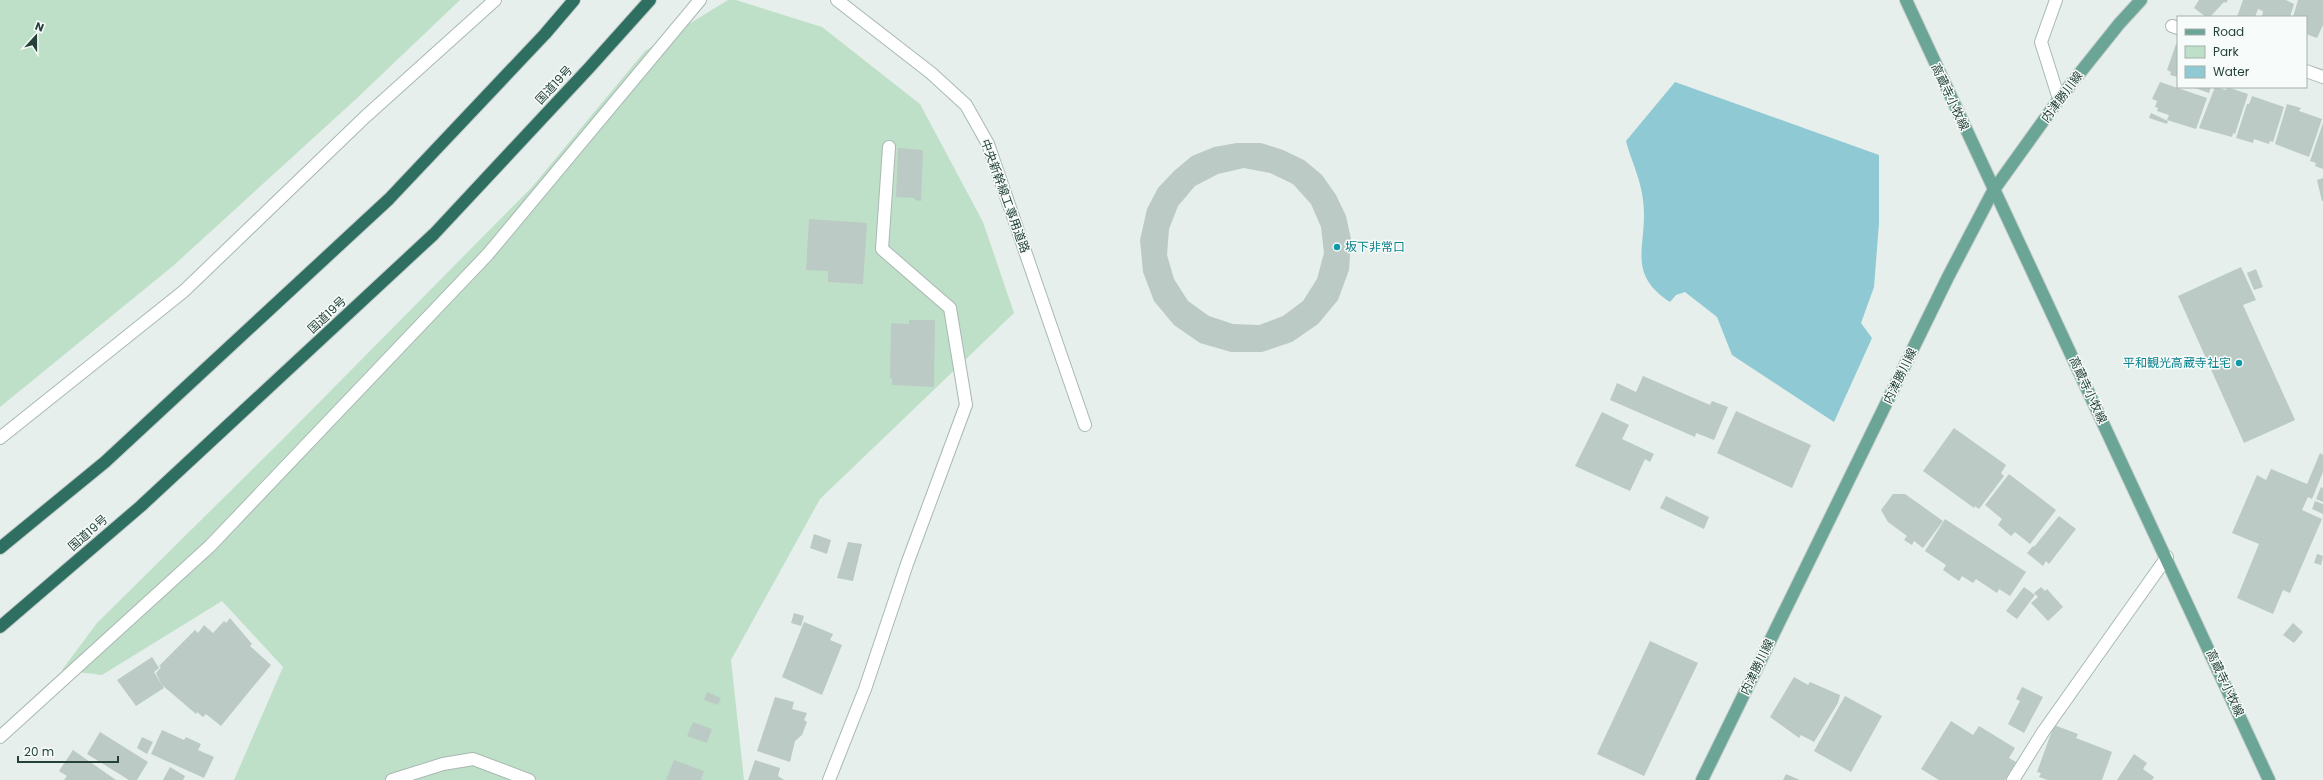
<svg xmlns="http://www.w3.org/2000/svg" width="2323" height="780" viewBox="0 0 2323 780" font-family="Poppins,'Noto Sans JP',sans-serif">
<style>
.green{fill:#bfe0c8}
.water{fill:#8ec9d4}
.building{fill:#bbcac4;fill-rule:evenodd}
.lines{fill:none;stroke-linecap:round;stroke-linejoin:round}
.minor-casing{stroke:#a8b8b2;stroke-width:14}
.major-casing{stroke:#c2cac8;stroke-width:14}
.highway-casing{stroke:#c2cac8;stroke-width:14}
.minor{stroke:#fff;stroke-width:12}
.major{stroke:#6aa596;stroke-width:12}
.highway{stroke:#2f6f62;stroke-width:12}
.culture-dot{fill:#0f9aa8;stroke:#f7fbf9;stroke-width:1.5}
.labels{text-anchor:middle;stroke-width:3;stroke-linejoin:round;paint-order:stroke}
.street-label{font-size:12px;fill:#24423a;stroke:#f7fbf9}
.culture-label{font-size:12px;fill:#0d838f;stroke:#f7fbf9;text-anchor:start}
</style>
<rect width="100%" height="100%" fill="#e6efeb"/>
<g class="green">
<path d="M0 0H460L355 100 173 266 0 407Z"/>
<path d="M728 0H736L822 27 920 104 983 222 1014 313 820 499 731 660 744 780H234L283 667 222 601 102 675 62 670 97 623 282 440 532 187 645 51Z"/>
</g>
<path class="water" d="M1675 82 1879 155V223L1874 287 1861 323 1872 338 1834 422 1732 355 1717 317 1685 292 1676 295 1670 302C1624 272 1649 244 1643 200 1641 180 1631 160 1626 141Z"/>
<g class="building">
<path d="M2199 0H2228L2226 3 2224 2 2211 16 2206 17 2194 8Z"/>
<path d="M2243 0H2286L2294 4 2290 17H2262L2263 11 2258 9 2255 17H2237Z"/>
<path d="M2298 0H2323V25L2317 38 2306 34V17H2293Z"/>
<path d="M2176 44 2178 45V77L2170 75 2171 72 2167 70Z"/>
<path d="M2160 82 2207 98 2196 129 2167 120 2169 115 2157 111 2158 108 2155 107 2157 101 2152 99Z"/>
<path d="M2192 87H2211L2209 93Z"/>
<path d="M2215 87 2226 90 2227 87 2248 94 2235 134 2233 133 2232 137 2199 128Z"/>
<path d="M2252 96 2284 107 2273 142 2270 141 2269 144 2254 139 2253 143 2236 138 2247 104H2249Z"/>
<path d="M2287 104 2301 108 2299 111 2322 119 2309 157 2275 144Z"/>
<path d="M2151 113 2168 121 2167 124 2149 118Z"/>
<path d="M2323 123V169L2315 166 2316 163 2310 161Z"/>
<path d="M1237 143H1261L1283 150 1304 160 1322 175 1336 195 1346 216 1351 239 1349 270 1338 300 1318 324 1292 342 1262 352H1231L1200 343 1174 325 1154 301 1143 272 1140 240 1147 209 1158 188 1174 171 1192 156 1214 147ZM1244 168 1270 173 1293 184 1311 204 1321 227 1324 253 1317 279 1303 301 1283 316 1259 325 1233 324 1209 316 1188 301 1174 279 1167 255 1169 229 1178 206 1195 186 1218 174Z"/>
<path d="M898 148 923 150 921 201 915 200V198L896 197Z"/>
<path d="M2323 178V201H2322L2317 180Z"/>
<path d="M809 219 867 223 863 284 828 282V271L806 270Z"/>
<path d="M2241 267 2256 300 2243 305 2295 420 2244 443 2178 296Z"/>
<path d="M2256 269 2263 287 2254 290 2247 273Z"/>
<path d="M909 320H935L934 387 892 385V378H890L891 323 909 324Z"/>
<path d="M1643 376 1710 405 1712 401 1728 407 1714 440 1696 433 1695 437 1610 400 1617 383 1636 392Z"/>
<path d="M1736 411 1811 445 1792 488 1717 453Z"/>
<path d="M1602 412 1629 425 1622 439 1654 454 1650 462 1645 459 1630 491 1575 466Z"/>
<path d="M1954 428 2006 465 2001 473 2004 476 1979 509 1975 506 1974 508 1923 471Z"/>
<path d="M2320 453 2323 455V472L2312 499 2308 497 2302 510 2322 519 2290 593 2283 590 2273 614 2237 598 2259 544 2232 533 2257 475 2266 480 2271 469 2307 484Z"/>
<path d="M2009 474 2056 510 2030 544 2015 532 2011 536 1998 525 2002 519 1985 505Z"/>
<path d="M2321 487 2323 488V502L2316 499Z"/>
<path d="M1893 494H1905L1943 521 1923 548 1914 541 1912 545 1904 540 1907 536 1888 522 1881 510Z"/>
<path d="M1666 496 1709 517 1704 529 1660 508Z"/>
<path d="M2315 501 2323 504V514L2312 509Z"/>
<path d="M2059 516 2076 529 2049 564 2046 561 2043 566 2027 553 2033 546 2034 547Z"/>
<path d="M1945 519 2026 572 2010 596 1999 589 1997 593 1976 579 1973 583 1962 576 1959 581 1943 570 1946 565 1925 551Z"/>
<path d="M814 534 831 540 827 554 810 548Z"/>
<path d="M848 542 862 544 853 581 837 578Z"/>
<path d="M2317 554 2323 556 2321 565 2314 563Z"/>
<path d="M2024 587 2035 595 2017 619 2006 611Z"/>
<path d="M2041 587 2045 591 2047 589 2063 607 2048 621 2031 603 2038 597 2034 593Z"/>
<path d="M794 613 804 616 801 626 791 623Z"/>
<path d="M230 618 252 644 250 646 271 665 221 726 206 714 203 717 197 712 196 714 162 685 156 673 161 667 159 666 195 630 198 633 204 625 213 633 224 621 226 623Z"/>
<path d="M804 622 833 634 830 640 842 645 822 695 782 677Z"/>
<path d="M2293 623 2303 632 2294 643 2283 635Z"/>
<path d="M1650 641 1698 663 1644 776 1597 754Z"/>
<path d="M152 657 159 668 154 672 164 688 136 706 117 680Z"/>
<path d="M1794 677 1808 685 1810 682 1840 695 1838 703 1814 742 1801 735 1799 738 1770 717Z"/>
<path d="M2022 687 2043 697 2024 733 2008 724 2020 701 2016 699Z"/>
<path d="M707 692 721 698 718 705 704 700Z"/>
<path d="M1845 696 1882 716 1851 772 1814 751Z"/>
<path d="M775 697 794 702 792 709 807 713 804 720 807 722 802 735 795 741 790 762 757 751Z"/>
<path d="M1951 721 1973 735 1979 726 2015 748 2009 758 2016 762 2005 780H1939L1921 769Z"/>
<path d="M693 722 712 729 707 743 687 736Z"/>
<path d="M2054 725 2078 734 2076 738 2112 752 2102 780H2048L2039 777 2041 773 2037 772Z"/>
<path d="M162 730 184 740 186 737 201 744 198 750 214 757 204 778 151 754Z"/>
<path d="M100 732 148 762 137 780H129L87 754Z"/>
<path d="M142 737 153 742 147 754 137 748Z"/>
<path d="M73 750 116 780H64L67 776 59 771Z"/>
<path d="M2134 754 2147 763 2143 769 2154 777 2152 780H2117Z"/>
<path d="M674 760 704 771 701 780H666Z"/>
<path d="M755 760 780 768 778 776 784 780H748Z"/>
<path d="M170 767 185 776 183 780H163Z"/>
<path d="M1786 774 1800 780H1783Z"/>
</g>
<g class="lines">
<defs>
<g id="minor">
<path d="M837 0 931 73 966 105 988 144 1085 425"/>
<path d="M2056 0 2041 42 2059 99"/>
<path d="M2172 26 2178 28"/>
<path d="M2306 71 2323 77"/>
<path d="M0 438 184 291 365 117 495 0"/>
<path d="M0 737 210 546 488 254 700 0"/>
<path d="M392 780 443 764 473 759 529 780"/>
<path d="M829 780 865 689 907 564 966 405 950 308 882 249 889 147"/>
<path d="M2013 780 2043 732 2167 557"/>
</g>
<g id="major">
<path d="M1906 0 2269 780"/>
<path d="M1702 780 1948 277 1993 191 2059 99 2119 24 2141 0"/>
</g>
<g id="highway">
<path d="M0 548 105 462 389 199 545 34 574 0"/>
<path d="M0 627 141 506 434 234 589 68 650 0"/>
</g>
</defs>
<use href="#minor" class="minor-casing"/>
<use href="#major" class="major-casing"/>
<use href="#highway" class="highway-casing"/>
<use href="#minor" class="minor"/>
<use href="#major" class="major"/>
<use href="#highway" class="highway"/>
</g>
<g class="culture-dot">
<circle cx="1337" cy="247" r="4"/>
<circle cx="2239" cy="363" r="4"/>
</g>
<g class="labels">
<g class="street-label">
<text transform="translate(554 85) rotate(-47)" y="4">国道19号</text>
<text transform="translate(1950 97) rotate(65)" y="4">高蔵寺小牧線</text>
<text transform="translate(2062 97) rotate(-53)" y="4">内津勝川線</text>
<text transform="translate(1005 196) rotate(70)" y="4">中央新幹線工事用道路</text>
<text transform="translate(327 315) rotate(-43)" y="4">国道19号</text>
<text transform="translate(1900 376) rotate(-64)" y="4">内津勝川線</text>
<text transform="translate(2088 390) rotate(65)" y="4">高蔵寺小牧線</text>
<text transform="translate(88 533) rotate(-41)" y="4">国道19号</text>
<text transform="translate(1757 667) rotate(-64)" y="4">内津勝川線</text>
<text transform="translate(2225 683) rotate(65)" y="4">高蔵寺小牧線</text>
</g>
<g class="culture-label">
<text x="1345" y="251">坂下非常口</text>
<text x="2231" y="367" text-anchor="end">平和観光高蔵寺社宅</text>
</g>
</g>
<rect x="2177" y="16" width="130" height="72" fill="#f7fbf9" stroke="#a3b1ad"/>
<rect x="2185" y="29" width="20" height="6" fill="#6aa596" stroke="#a3b1ad"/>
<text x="2213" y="36" font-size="12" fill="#24423a">Road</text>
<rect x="2185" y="46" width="20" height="12" fill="#bfe0c8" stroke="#a3b1ad"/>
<text x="2213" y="56" font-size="12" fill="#24423a">Park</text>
<rect x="2185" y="66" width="20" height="12" fill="#8ec9d4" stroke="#a3b1ad"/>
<text x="2213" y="76" font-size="12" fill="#24423a">Water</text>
<g transform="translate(36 36) rotate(21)" stroke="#f7fbf9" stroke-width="3" paint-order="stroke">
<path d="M0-3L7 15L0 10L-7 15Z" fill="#24423a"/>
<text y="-6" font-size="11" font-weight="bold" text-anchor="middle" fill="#24423a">N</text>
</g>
<path d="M18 756v6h100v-6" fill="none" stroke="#24423a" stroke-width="2"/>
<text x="24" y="756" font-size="12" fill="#24423a" stroke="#f7fbf9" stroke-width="3" paint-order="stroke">20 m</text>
</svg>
